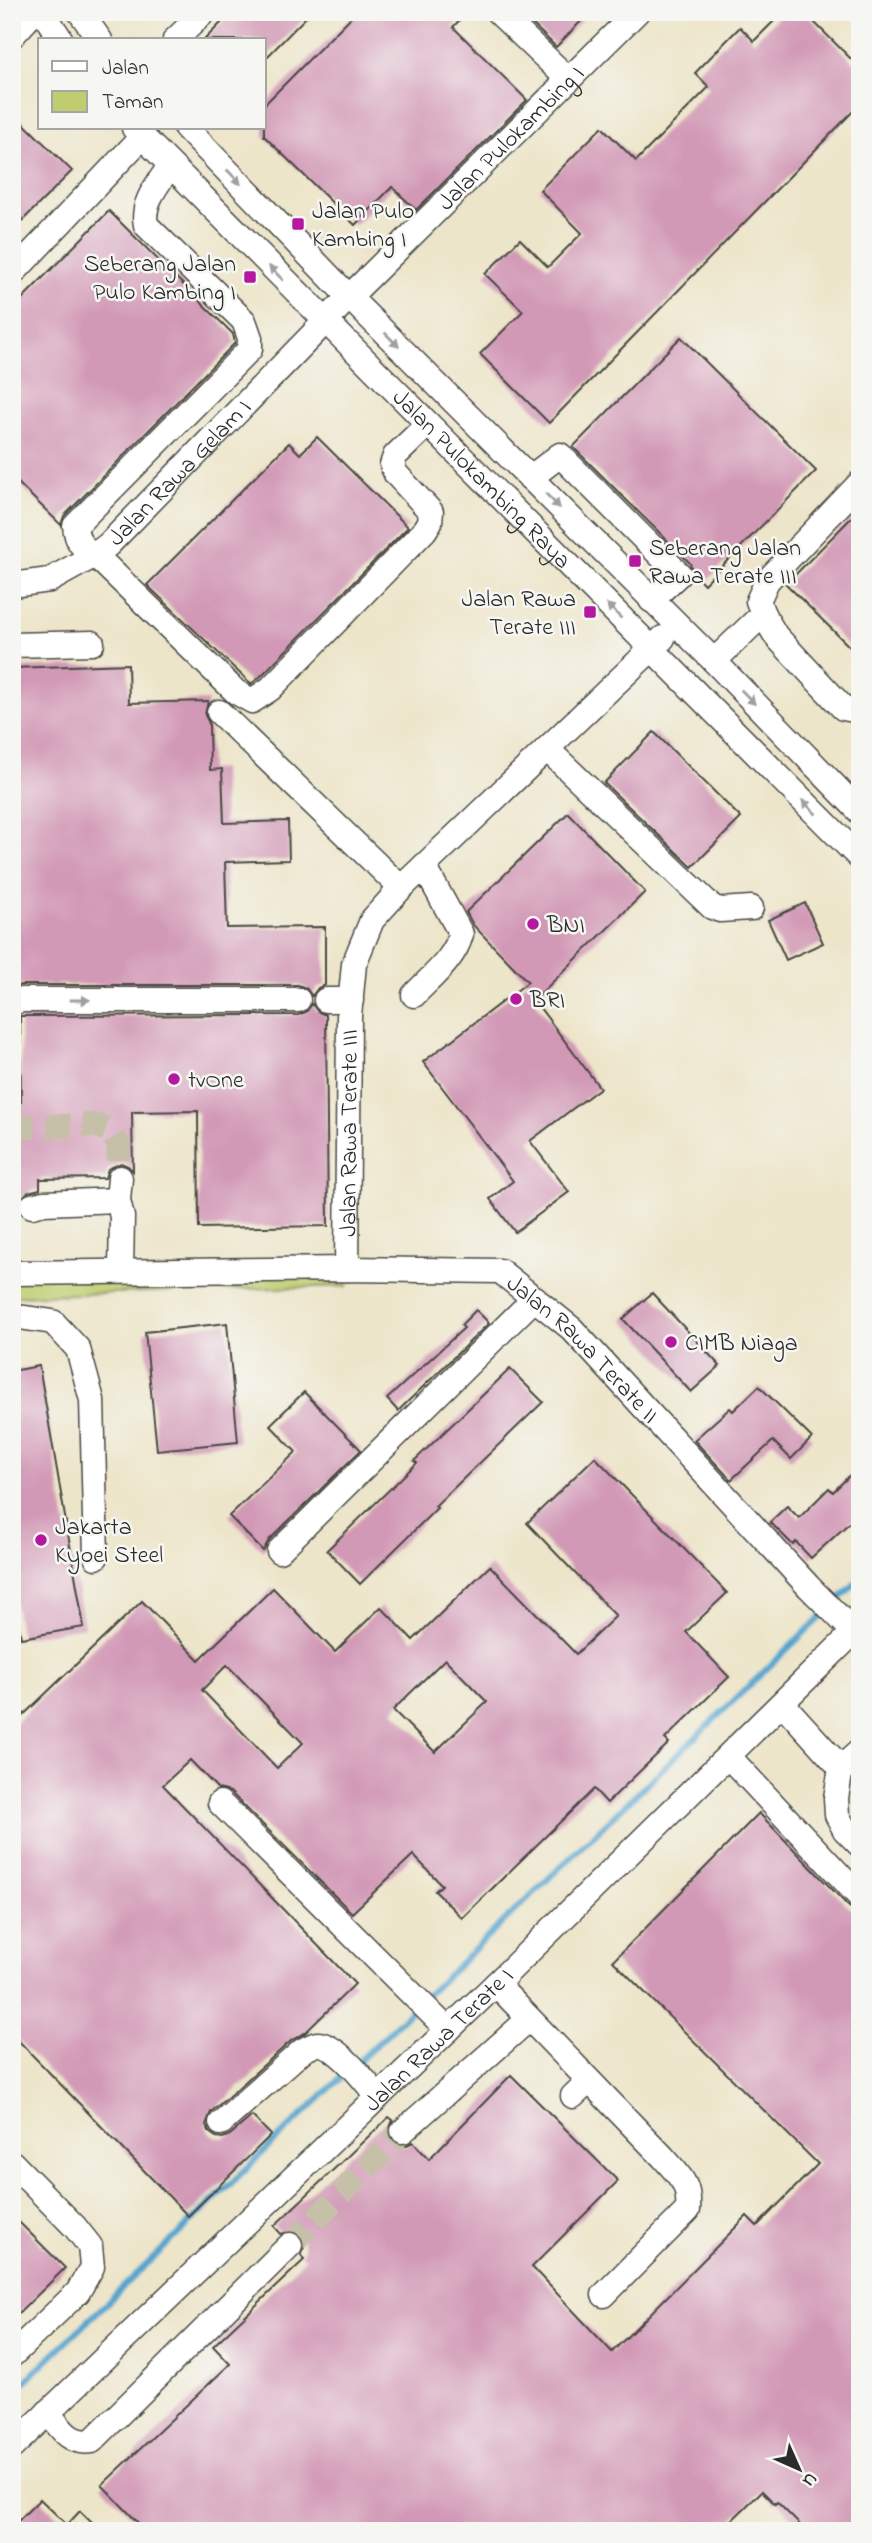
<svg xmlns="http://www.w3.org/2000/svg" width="872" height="2543" viewBox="0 0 872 2543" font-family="'Indie Flower',sans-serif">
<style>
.green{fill:#bfcd70;stroke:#757c4e;stroke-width:2}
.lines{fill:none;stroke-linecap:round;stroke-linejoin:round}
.stream{stroke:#55a4ce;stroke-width:6}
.building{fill:#d299b6;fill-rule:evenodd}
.minor-tunnel{stroke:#c6c0a9;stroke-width:24;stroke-dasharray:24 12;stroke-linecap:butt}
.minor-casing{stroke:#484743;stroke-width:27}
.minor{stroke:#fff;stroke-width:24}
.oneway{fill:#a0a0a0}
.poi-dot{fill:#b5179e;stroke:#f6f6f2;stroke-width:2.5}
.labels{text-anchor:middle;stroke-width:5;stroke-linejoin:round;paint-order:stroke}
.street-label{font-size:24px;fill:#2b2b2b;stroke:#f6f6f2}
.poi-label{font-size:24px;fill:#2b2b2b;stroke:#f6f6f2;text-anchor:start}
</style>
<rect width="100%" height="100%" fill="#f6f6f2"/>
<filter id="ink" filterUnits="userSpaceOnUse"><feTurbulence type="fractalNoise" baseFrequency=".0143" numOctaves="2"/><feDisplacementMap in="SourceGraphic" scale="14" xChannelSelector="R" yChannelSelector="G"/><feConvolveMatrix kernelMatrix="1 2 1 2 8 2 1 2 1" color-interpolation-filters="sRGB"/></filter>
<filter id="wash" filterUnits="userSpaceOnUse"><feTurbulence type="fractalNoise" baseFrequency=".00686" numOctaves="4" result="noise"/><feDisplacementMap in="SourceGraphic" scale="28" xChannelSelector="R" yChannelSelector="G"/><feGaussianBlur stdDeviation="1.57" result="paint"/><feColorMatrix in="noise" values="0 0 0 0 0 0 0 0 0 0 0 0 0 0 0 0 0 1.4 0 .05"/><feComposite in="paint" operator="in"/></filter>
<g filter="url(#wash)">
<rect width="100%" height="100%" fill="#ede5c9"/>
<path class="green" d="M347 1269V1286L12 1296V1273Z"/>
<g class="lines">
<g class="stream">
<path d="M834 1604 860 1579"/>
<path d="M425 1997 826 1612"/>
<path d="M357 2063 417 2005"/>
<path d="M12 2394 349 2070"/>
</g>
</g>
<g id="blocks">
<g class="building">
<path d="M232 12H311L264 60V40H204Z"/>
<path d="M356 12H467L453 27 527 100 416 210 392 187 355 225 264 136V105Z"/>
<path d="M520 12H590L556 47Z"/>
<path d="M783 12H804L860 68V104L549 423 480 354 523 311 485 274 520 239 548 267 582 233 540 190 602 127 636 161 709 87 695 73 740 27 754 41Z"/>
<path d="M12 112 72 171 12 231Z"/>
<path d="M109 211 233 334 235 343 64 516 61 525 12 477V309Z"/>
<path d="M681 337 816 471 704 584 693 573 690 563 573 447Z"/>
<path d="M317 437 408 527 260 677 251 684 147 585 289 443 300 454Z"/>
<path d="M860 509V657L786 584Z"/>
<path d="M128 664 129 703 208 701 205 715 209 723 210 770 222 769 224 823 288 821 289 860 225 862 227 928 325 927V985L318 988 312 996 306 988 298 985H21L12 987V668Z"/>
<path d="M654 732 741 818 692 867 604 783Z"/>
<path d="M568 813 645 892 534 1000 600 1088 530 1141 569 1192 515 1232 490 1199 513 1181 423 1062 528 982 473 925 466 912Z"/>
<path d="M805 903 823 943 786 960 768 920Z"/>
<path d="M312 1004 318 1012 326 1015 328 1226 199 1228 198 1111 132 1112 133 1171 128 1166 121 1163 108 1169 105 1178 40 1179V1189L28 1192 18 1202H12V1102H21L20 1016 298 1015 306 1012Z"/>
<path d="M652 1293 720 1366 691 1392 623 1319Z"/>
<path d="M476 1310 489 1323 398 1411 387 1399 464 1328 461 1325Z"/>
<path d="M227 1323 238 1442 157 1450 145 1332Z"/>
<path d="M39 1366 84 1627 21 1638 12 1587V1371Z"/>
<path d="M510 1369 543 1402 435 1506 437 1508 360 1584 327 1550 417 1463 414 1461Z"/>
<path d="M759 1386 812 1438 791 1459 773 1441 731 1480 694 1440 730 1408 733 1411Z"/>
<path d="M304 1392 361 1450 269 1540 263 1551 229 1516 296 1452 270 1425Z"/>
<path d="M595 1457 727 1593 686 1632 729 1677 665 1739 669 1743 607 1803 594 1789 462 1918 435 1891 442 1885 413 1855 352 1913 230 1792 218 1789 190 1760 163 1785 355 1984 305 2033 292 2040 211 2112 206 2125 209 2132 216 2137 223 2138 230 2135 252 2116 271 2135 188 2216 12 2034V1726L142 1601 199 1660 273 1588 335 1652 381 1607 413 1640 490 1566 576 1654 616 1616 527 1523ZM445 1659 487 1702 435 1752 393 1710ZM227 1665 303 1743 277 1768 202 1690Z"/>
<path d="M860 1465V1513L811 1558 796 1542 793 1545 770 1522 787 1506 799 1518 829 1488 833 1492Z"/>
<path d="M759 1813 849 1907 860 1913V2531H806L777 2502 775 2504 762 2491 721 2531H146L102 2485 230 2364 213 2346 305 2259 301 2255 304 2248 301 2235 293 2231 281 2234 274 2226 389 2117 393 2120 388 2133 392 2141 405 2146 413 2142 429 2159 511 2075 618 2181 532 2267 612 2352 747 2216 757 2226 818 2164 613 1961Z"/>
<path d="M12 2215 65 2268 12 2320Z"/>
<path d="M40 2499 67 2525 80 2511 100 2531H12V2527Z"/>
</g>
</g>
</g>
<g filter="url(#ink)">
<use href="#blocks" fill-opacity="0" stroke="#484743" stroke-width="2"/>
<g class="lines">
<g class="minor-tunnel">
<path d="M12 1122 21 1127 94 1125 109 1130 118 1144 120 1178"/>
<path d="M290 2245 403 2131"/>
</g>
<defs>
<g id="minor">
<path d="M43 12 61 40"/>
<path d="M80 12 100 40"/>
<path d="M498 12 569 80"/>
<path d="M12 36 34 12"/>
<path d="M175 40 204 12"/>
<path id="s1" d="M134 128 860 858"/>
<path d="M186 128 349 297 714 661 860 812"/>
<path d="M170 166C158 184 141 203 146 225L244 321 250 338V349L75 526C77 542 81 547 95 555L236 692 252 701 270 689 425 530 430 522 431 512 396 474 392 465 395 456 428 424"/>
<path d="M12 274 142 137"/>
<path d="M530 478 560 455 679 574 651 600"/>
<path d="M860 483 767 581 758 601 763 614 776 636 843 708 860 711"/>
<path id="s2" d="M12 585 50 580 95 555 109 544 349 297 637 12"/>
<path d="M12 645 92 643"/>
<path d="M714 661 763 614"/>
<path d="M219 712 401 888"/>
<path d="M547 749 712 907 720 910 751 908"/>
<path d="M414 995C431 977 455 959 461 934L424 866"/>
<path d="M326 1000H351"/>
<path d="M12 1003 21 1000H298"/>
<path d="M120 1178 118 1200 122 1217 121 1271"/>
<path d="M32 1206 44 1203 118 1200"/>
<path id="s3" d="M347 1269 349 1016 354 964 372 920 401 888 663 638"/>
<path id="s4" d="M12 1273 347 1269 500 1271 572 1329 809 1587 854 1632"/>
<path d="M12 1316 53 1322 78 1349 92 1400 96 1557"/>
<path d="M279 1551 535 1298"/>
<path d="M783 1704 841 1768"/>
<path d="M860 1751 841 1768 836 1798 837 1815 845 1830 860 1845"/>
<path d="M729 1757 860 1897"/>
<path d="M220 1803 448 2030"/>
<path d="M496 1984 663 2157C680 2177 690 2183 688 2210L604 2295"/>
<path d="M573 2096 589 2081"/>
<path d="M221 2123 302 2051C306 2049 312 2045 317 2044 334 2041 368 2084 378 2097"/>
<path d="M403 2131 529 2019"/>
<path d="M12 2163 75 2227 90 2246 92 2267 78 2292 12 2355"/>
<path d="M48 2412C60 2428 70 2445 92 2441L290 2245"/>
<path id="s5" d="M12 2447 496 1984 860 1626"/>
</g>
</defs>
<use href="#minor" class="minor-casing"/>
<use href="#minor" class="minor"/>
</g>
<defs><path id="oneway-solid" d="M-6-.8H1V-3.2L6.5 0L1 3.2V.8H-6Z" transform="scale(1.75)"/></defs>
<g class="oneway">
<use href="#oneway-solid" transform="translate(234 177) rotate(46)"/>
<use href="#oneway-solid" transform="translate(276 273) rotate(-135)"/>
<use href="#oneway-solid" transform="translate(392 340) rotate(45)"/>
<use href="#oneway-solid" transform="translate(553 501) rotate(45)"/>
<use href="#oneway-solid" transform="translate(614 611) rotate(-135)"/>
<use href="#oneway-solid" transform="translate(748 697) rotate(46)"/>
<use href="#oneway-solid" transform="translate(809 807) rotate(-135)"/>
<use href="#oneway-solid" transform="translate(80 1000)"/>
</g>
</g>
<g class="poi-dot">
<rect x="291" y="217" width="14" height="14" rx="3.5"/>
<rect x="243" y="270" width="14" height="14" rx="3.5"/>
<rect x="628" y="554" width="14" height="14" rx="3.5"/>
<rect x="583" y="605" width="14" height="14" rx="3.5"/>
<circle cx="533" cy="924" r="7"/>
<circle cx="516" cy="999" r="7"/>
<circle cx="174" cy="1079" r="7"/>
<circle cx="671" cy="1342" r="7"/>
<circle cx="41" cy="1540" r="7"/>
</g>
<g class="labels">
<g class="street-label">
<text dy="8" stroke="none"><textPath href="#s2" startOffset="679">Jalan Pulokambing I</textPath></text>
<text dy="8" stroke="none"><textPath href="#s2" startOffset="208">Jalan Rawa Gelam I</textPath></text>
<text dy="8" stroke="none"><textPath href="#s1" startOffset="494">Jalan Pulokambing Raya</textPath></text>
<text dy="8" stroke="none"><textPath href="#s3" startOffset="136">Jalan Rawa Terate III</textPath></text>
<text dy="8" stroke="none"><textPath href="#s4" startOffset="602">Jalan Rawa Terate II</textPath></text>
<text dy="8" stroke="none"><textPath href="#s5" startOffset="590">Jalan Rawa Terate I</textPath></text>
</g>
<g class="poi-label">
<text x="312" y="218">Jalan Pulo<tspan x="312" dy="28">Kambing I</tspan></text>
<text x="236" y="271" text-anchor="end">Seberang Jalan<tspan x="236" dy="28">Pulo Kambing I</tspan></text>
<text x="649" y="555">Seberang Jalan<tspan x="649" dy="28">Rawa Terate III</tspan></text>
<text x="576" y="606" text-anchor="end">Jalan Rawa<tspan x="576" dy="28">Terate III</tspan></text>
<text x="547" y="932">BNI</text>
<text x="530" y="1007">BRI</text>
<text x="188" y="1087">tvOne</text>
<text x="685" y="1350">CIMB Niaga</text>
<text x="55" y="1534">Jakarta<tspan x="55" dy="28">Kyoei Steel</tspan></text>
</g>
</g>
<rect width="872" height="2543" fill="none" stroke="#f6f6f2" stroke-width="42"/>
<rect x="38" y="38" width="228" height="91" fill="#f6f6f2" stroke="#a5a5a2" stroke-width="2"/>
<rect x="52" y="61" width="35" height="10" fill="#ffffff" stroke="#a5a5a2" stroke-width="2"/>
<text x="102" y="74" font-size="21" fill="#2b2b2b">Jalan</text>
<rect x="52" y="91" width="35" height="21" fill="#bfcd70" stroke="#a5a5a2" stroke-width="2"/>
<text x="102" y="108" font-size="21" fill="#2b2b2b">Taman</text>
<g transform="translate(799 2469) rotate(135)" stroke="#f6f6f2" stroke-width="5" paint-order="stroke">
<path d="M0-5L12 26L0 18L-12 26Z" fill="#2b2b2b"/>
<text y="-10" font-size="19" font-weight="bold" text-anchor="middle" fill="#2b2b2b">U</text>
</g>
</svg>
